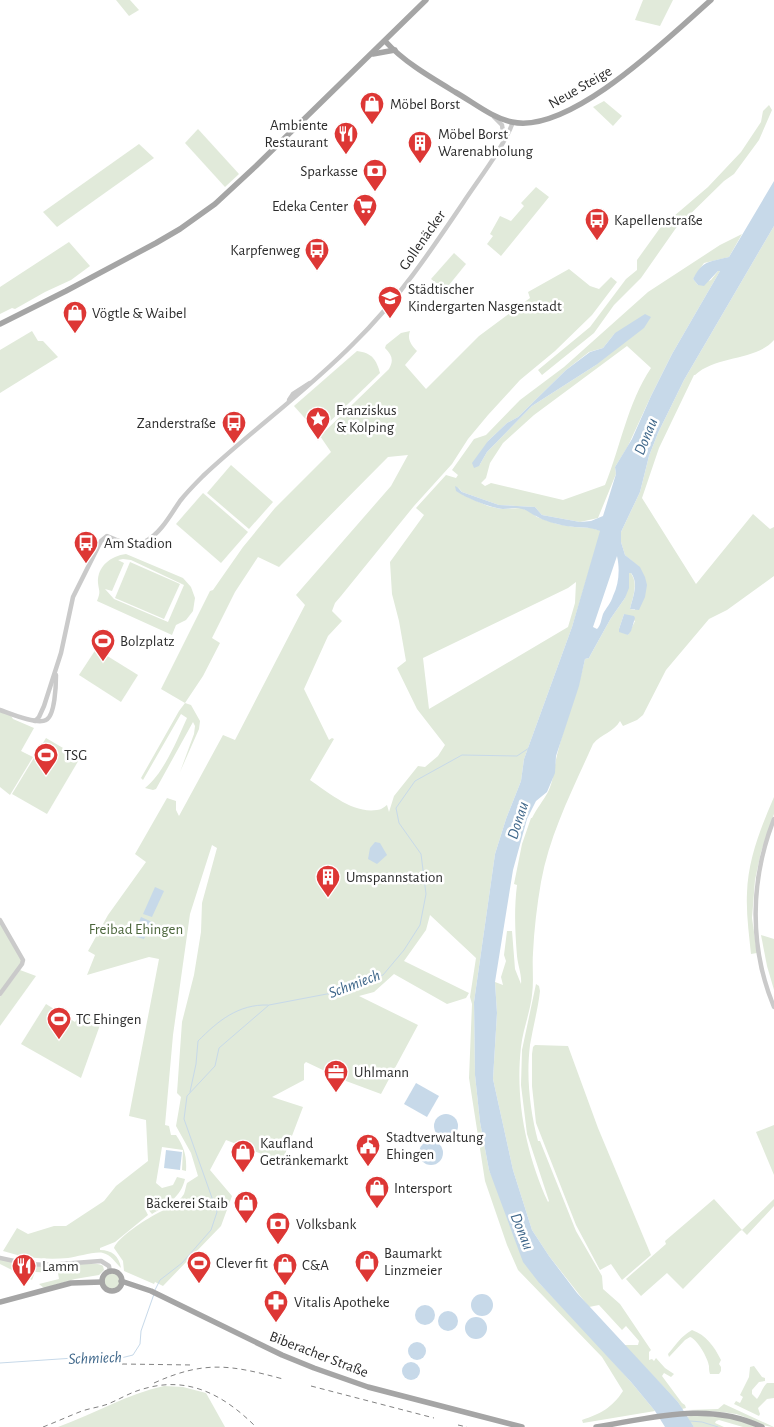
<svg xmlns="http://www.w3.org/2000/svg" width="774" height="1427" viewBox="0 0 774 1427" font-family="'Alegreya Sans',sans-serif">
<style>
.green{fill:#e1eada;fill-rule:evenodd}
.water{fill:#c7d9e9;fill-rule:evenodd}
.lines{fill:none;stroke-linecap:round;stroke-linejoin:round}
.stream{stroke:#c7d9e9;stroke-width:1}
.minor{stroke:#cacaca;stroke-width:4.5}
.major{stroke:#a5a5a5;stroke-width:5.5}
.rail{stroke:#828282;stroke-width:1;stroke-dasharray:5 4;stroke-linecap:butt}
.labels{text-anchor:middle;stroke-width:5;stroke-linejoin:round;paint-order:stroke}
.street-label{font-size:15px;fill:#2d2d2d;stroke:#fff}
.poi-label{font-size:15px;fill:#2d2d2d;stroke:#fff;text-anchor:start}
.park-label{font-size:15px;fill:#4c663c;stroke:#fff}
.water-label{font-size:16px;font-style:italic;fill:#3f678a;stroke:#fff}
</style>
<rect width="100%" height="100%" fill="#fff"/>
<g class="green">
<path d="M116 0H130L139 10 129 16Z"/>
<path d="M643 0H673L660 26 635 20Z"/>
<path d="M604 101 622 116 613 126 593 107Z"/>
<path d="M769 105 772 110 759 140 734 174 724 181 676 228 641 278 614 305 594 333 542 375 538 370 590 327 626 279 637 270V260L660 228 708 187 741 152 761 122 763 111Z"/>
<path d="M198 129 239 174 225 187 185 143Z"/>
<path d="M139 144 154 158 57 227 43 212Z"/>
<path d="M536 187 549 197 501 256 487 244 493 236 490 234 500 216 511 221 524 206 521 203Z"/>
<path d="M774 226V340C756 361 716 355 695 375H694L659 448 642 498 696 584 753 514 770 529 774 527V576L727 610 709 619 666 670 643 715 637 720 623 726 620 721C614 732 601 734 593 744 573 789 550 833 541 882 537 905 534 930 533 953 532 967 534 981 532 995 530 1013 523 1029 521 1047 515 1099 526 1154 548 1202L549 1201 527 1134 521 1085 522 1050 536 984 539 986 540 991C538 1009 533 1027 530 1045 526 1077 530 1110 538 1141H540L576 1231 602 1276 603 1289 620 1304 651 1350 649 1352V1360L652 1359 654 1361 656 1358 665 1368 674 1374 671 1377 664 1373 662 1376 682 1403 685 1405 686 1408 682 1409 678 1402 624 1345H638L639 1341 626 1326 622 1330 599 1305 589 1307 549 1256 532 1230 513 1170 493 1079 497 1013 495 982 503 985 501 977 506 961 504 955 507 931H512L515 969 521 984C522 975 518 966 517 956 515 932 514 909 517 885L514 884 522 844 531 818H532C537 808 543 801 548 792 554 780 554 767 557 755 565 722 578 691 585 659L589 658 591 654 611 618 625 598 628 573 630 572C639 583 633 596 630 609L635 610 639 567 625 555 621 542V532L640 492 649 456 658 433 684 380ZM624 614 635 621 628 635 619 629Z"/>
<path d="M742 234 729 257 704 263 693 279 698 285 711 280 718 271H720L672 354 651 396 628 446 615 467 616 474 598 518 580 522 542 515 535 507 499 505 462 492 458 487 463 495 488 506 501 509 521 508 529 511 537 517 557 524 574 527 592 528 601 531 572 627 524 759 521 781 506 819 495 854 474 1002 475 1075 480 1122 489 1170 540 1284 591 1337 631 1382 655 1411 583 1423 582 1420C600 1414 612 1408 623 1391L602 1357 518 1270 507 1245 485 1181 469 1078 472 1004 470 997 476 958 430 915 426 930 404 961 469 993 466 998 447 1004 394 974 374 992 359 996 418 1025 381 1094 346 1081 306 1062 304 1064V1080L272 1097 303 1107 282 1162 226 1140 210 1170 232 1196 221 1226 163 1286 155 1282 154 1284 124 1271 123 1261 114 1248C118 1237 145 1220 156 1214 166 1209 178 1204 184 1194 185 1191 186 1186 187 1183L198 1176 191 1153 176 1126 181 1097 177 1093 182 1022 194 975 201 932 202 903 217 848 212 845 190 914 173 1035 165 1125 169 1126 171 1135H176C184 1147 187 1156 186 1171L182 1170 183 1150 162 1147 156 1183 162 1188 173 1185 177 1177 185 1179C181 1197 167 1205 152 1214L146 1207 145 1209 148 1215 115 1242 100 1248V1250C112 1250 119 1256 121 1268 115 1262 111 1255 103 1253 95 1251 77 1257 68 1258 46 1260 25 1258 3 1251L17 1228 28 1234 54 1226H66L104 1201 116 1186 148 1161 146 1120 129 1116 159 959 149 957 87 975 95 955 88 951 108 915 146 862 135 854 167 798 176 801V810L179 816 223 735 235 740 305 605 296 595 391 486 408 455 388 457 279 567 258 557 235 592 212 638 220 643 203 676 185 703 191 705 200 721 199 729 180 772 194 734 195 726 193 722 156 789 153 790 145 788C164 773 177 740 187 718L181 714 143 780 141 778 179 711 185 703 161 689 210 591 213 590 243 547 275 508 331 452 320 436 389 369C394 360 392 355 385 348L386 345 401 333 410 331C407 339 411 345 417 351L405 365 426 389 479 336 530 298 528 292 569 269 590 286 599 289 611 277 617 282 592 315 555 351 520 380 488 415 468 439 452 464 414 506 341 596 335 603 332 611 342 621 328 636 304 689 329 740 332 738 334 739 310 780C328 792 353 814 377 810 381 810 384 807 387 805L389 812 394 796 418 766 425 767 438 756 445 745 417 709 397 668 406 661 399 621 392 594 390 562 424 515 416 508 446 475 456 478 458 475 452 470 474 439 486 435 520 400 564 367 648 292 720 245ZM615 333 596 365 532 406 487 452 479 466 488 441 507 423 518 417 566 370 589 352 603 348ZM627 346 651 368C627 404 621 446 605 485L563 500 491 483 485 486 481 483 486 478 490 463 503 443 534 415ZM576 582 575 603 568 627 429 709 423 658 568 588Z"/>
<path d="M69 242 90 266 71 280 45 292 15 309 12 308 0 314V287Z"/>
<path d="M454 253 466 264 445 290 431 279Z"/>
<path d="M32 331 38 341H43L58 357 0 393V350Z"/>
<path d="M357 351C372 353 376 359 380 373L318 433 294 406Z"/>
<path d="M231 465 273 502 249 529 207 493Z"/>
<path d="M203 493 248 532 221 563 176 524Z"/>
<path d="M126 554 183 578 191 587 195 598 193 611 186 620 176 625 172 635 97 601C101 591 99 592 98 583 97 566 111 556 126 554ZM123 559 131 560 184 585 168 622 114 599 105 589 112 591 124 563 118 560Z"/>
<path d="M130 562 180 584 164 619 115 598Z"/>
<path d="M96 649 138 675 121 702 79 675Z"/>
<path d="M0 710 10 714 13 719 34 728 21 751 33 757 10 795 0 787Z"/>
<path d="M46 738 80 758 47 814 12 794Z"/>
<path d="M774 797V814L761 852 755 880 752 918 757 953 751 954C749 934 746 913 747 893 748 859 761 827 774 797Z"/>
<path d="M0 920 23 960 0 992Z"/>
<path d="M761 935 774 939V990L767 966Z"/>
<path d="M20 970 36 976 0 1026V997Z"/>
<path d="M46 1004 75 1022 81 1013 100 1025 81 1078 21 1044Z"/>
<path d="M535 1045 568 1046 598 1128 651 1255 622 1280 611 1264 600 1270 576 1225 536 1123 532 1086V1054L533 1047Z"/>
<path d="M774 1125V1175L756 1132Z"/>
<path d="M714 1199 742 1230 774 1199V1206L747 1235 742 1230 740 1231 683 1289 667 1273 641 1296 626 1279 666 1244 665 1241Z"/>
<path d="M0 1259C14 1263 27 1266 42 1267 56 1267 94 1260 103 1266L104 1270 99 1275 75 1279 44 1288 39 1284 59 1279 58 1273 35 1272 32 1280 0 1264Z"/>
<circle cx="112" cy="1281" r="8"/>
<path d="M692 1330C706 1335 714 1346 721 1360L719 1364 721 1367V1371L719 1374H710C709 1371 709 1369 709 1366 708 1358 697 1339 690 1337L685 1340 669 1357 668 1354C675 1346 681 1336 692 1330Z"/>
<path d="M754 1366 762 1377 765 1378V1381L759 1382 752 1390V1394L757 1399C761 1394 762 1388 767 1383H774V1398L767 1399 758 1408 760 1414 759 1416 734 1404 736 1401 740 1403 743 1397 740 1395 749 1377 750 1367Z"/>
<path d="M164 1386 183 1387 206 1393 225 1427H58C94 1414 127 1394 164 1386Z"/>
<path d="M724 1404 774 1427C762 1427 748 1417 736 1414 720 1411 704 1411 688 1410L718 1409Z"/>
<path d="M695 1415 733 1418 757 1427H743L719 1420 716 1421 715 1423 724 1427H694L687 1417Z"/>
</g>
<g class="water">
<path d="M774 181V226L684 380 658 433 649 456 640 492 621 532V542L625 555 640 567 645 577 647 585 645 597 639 610 630 609C633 597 639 583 631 573H629V588L625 598 611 618 591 654 589 658 585 659 579 686 556 756 555 773 547 792 536 801 527 819 513 870 495 982 497 1013 493 1079 513 1170 532 1230 549 1256 577 1293 678 1402 694 1427H665L655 1411 631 1382 540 1284 523 1262 489 1170 480 1122 475 1075 474 1002 495 854 506 819 521 781 524 759 572 627 600 531C589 526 578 528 566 526 556 524 544 521 536 516 531 514 528 510 522 509 516 507 509 509 503 509 491 508 466 498 456 491L455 486 457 487 462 492 499 505 535 507 542 515 580 522 591 521 603 516 616 474 615 467 632 439 651 396 672 354 720 271H718L704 286 698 285 693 279C703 260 709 262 729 257ZM617 556C620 569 619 584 613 596 611 603 606 608 603 614 601 620 601 625 597 629L593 627Z"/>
<path d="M645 314 651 317 644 328 618 348 596 365 532 406 487 452 479 466 474 468 472 463 488 441 507 423 518 417 566 370 590 352 603 348 615 333Z"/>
<path d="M624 614 634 616 635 618 631 631 628 635 619 632V629Z"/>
<path d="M375 842 380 843 387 855 377 864 368 859 370 848Z"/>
<path d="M155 887 164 891 152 917 143 914Z"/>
<path d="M141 917 152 922 144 939 137 937 134 932Z"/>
<path d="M416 1083 439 1096 427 1117 404 1104Z"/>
<circle cx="446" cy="1126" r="12"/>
<circle cx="431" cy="1153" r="12"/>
<path d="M166 1150 182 1152 180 1170 164 1168Z"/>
<circle cx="482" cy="1305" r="11"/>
<circle cx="425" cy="1315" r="10"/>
<circle cx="448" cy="1321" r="10"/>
<circle cx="476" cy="1328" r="11"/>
<circle cx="417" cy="1351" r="9"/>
<circle cx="411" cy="1371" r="9"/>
</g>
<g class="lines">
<g class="stream">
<path d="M190 1092 196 1064 198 1041C218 1021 238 1004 268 1005"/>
<path d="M155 1290 160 1280 182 1263 211 1230 217 1212 184 1119 187 1096 215 1066 219 1048 269 1005 332 993 383 975 404 950 420 925 426 894 421 854 399 823 396 808 415 781 462 755 517 756 529 748"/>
<path d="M0 1363 89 1357 121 1358 133 1355 140 1344 141 1331 154 1294"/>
<path d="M690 1421 702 1422 718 1427"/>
</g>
<g class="minor">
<path d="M494 117 502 125 504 139"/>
<path d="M289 400 293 394 310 383"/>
<path d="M0 710C9 713 37 725 46 720 55 716 56 685 56 675"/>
<path d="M35 721 39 717 44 706 61 653 73 597 101 541 107 536C121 542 131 548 146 541 161 533 171 514 180 501 187 492 195 484 203 476 252 430 307 391 354 343 397 301 430 252 463 203 478 180 504 147 513 122"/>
<path d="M774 819C750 880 749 947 774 1007"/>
<path d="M0 920 23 960 22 964 0 994"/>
<path d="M0 1258 28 1264 47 1265 101 1261 109 1266 110 1272"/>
</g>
<g class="major">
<path d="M385 41C404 62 430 77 455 92 473 102 492 118 512 122 570 135 669 37 711 0"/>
<path d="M373 54 395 50"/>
<path d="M0 324 66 291 156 243 180 229 215 204 256 166 426 0"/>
<circle cx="112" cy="1281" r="10"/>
<path d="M121 1281 151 1291 282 1355 314 1368 368 1387 522 1427"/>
<path d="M0 1302 71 1283 102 1282"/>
<path d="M596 1427C652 1418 709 1401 762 1427"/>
</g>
<g class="rail">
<path d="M122 1364 193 1365"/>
<path d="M154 1383C205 1360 231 1365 283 1379"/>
<path d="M311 1386 434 1418"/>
<path d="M458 1425 467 1427"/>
<path d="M43 1427C56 1422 69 1416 82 1411 91 1408 100 1407 108 1404 120 1399 131 1392 143 1389 189 1375 225 1396 256 1427"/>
</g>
</g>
<defs>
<symbol id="shop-pin" viewBox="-11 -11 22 30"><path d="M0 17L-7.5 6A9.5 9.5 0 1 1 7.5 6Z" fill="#dd3735" stroke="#fff"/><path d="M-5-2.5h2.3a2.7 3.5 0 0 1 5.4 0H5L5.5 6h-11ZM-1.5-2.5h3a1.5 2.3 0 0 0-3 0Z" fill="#fff"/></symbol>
<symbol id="restaurant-pin" viewBox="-11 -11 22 30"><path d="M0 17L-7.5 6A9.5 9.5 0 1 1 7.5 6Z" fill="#dd3735" stroke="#fff"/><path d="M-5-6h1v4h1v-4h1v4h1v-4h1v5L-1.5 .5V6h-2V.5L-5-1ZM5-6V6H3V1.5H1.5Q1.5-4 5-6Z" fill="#fff"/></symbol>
<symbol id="building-pin" viewBox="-11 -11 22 30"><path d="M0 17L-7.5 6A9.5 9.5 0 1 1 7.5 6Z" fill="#dd3735" stroke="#fff"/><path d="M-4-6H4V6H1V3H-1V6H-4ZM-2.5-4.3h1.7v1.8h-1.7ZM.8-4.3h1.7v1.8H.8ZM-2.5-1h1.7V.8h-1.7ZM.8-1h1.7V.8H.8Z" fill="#fff"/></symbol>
<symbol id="bank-pin" viewBox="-11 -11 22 30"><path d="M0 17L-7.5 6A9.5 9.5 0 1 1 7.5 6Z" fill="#dd3735" stroke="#fff"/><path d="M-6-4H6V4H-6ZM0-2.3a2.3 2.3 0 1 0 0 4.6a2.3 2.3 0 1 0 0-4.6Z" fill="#fff"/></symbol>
<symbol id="supermarket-pin" viewBox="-11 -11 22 30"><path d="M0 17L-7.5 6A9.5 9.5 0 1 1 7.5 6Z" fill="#dd3735" stroke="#fff"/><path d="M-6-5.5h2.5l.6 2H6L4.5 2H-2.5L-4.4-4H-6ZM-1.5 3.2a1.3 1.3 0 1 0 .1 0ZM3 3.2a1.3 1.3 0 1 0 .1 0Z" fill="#fff"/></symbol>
<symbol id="bus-pin" viewBox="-11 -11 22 30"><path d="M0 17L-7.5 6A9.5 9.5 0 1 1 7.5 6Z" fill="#dd3735" stroke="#fff"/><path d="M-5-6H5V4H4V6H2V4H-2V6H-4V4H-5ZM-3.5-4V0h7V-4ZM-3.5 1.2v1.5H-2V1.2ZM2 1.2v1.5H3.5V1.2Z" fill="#fff"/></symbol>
<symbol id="school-pin" viewBox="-11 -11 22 30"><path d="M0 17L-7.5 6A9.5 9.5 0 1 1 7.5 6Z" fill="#dd3735" stroke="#fff"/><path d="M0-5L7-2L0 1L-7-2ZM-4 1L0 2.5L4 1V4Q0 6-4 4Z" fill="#fff"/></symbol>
<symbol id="sight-pin" viewBox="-11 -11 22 30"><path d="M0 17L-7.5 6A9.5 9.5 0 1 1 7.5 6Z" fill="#dd3735" stroke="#fff"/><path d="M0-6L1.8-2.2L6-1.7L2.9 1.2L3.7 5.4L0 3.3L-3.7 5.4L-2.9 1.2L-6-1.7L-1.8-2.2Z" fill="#fff"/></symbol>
<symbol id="stadium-pin" viewBox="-11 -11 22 30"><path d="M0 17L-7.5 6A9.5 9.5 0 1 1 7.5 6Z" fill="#dd3735" stroke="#fff"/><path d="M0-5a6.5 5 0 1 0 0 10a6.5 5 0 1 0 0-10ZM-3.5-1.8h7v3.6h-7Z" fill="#fff"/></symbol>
<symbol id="office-pin" viewBox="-11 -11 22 30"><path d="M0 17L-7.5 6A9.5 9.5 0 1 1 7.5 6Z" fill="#dd3735" stroke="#fff"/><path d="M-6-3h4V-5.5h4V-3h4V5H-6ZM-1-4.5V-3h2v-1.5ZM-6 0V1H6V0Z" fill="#fff"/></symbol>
<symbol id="civic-pin" viewBox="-11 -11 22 30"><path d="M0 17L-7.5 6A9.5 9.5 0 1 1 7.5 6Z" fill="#dd3735" stroke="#fff"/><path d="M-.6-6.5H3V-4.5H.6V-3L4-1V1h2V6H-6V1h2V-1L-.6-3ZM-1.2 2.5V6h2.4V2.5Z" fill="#fff"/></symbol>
<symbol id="pharmacy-pin" viewBox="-11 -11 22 30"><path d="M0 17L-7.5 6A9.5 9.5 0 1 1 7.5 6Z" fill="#dd3735" stroke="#fff"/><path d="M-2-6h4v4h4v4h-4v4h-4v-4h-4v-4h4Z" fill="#fff"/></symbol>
</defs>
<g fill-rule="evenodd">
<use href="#shop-pin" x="358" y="90" width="28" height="38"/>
<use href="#restaurant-pin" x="332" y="120" width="28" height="38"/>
<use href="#building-pin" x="406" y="129" width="28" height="38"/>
<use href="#bank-pin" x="361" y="157" width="28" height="38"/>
<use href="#supermarket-pin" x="351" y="192" width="28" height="38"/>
<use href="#bus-pin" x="583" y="206" width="28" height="38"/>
<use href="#bus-pin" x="303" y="236" width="28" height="38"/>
<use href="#school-pin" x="376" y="284" width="28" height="38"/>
<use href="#shop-pin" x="61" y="299" width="28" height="38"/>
<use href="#sight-pin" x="304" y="405" width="28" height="38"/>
<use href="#bus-pin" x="220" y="409" width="28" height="38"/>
<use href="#bus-pin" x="72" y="529" width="28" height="38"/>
<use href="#stadium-pin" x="89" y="627" width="28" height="38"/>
<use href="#stadium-pin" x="32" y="741" width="28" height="38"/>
<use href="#building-pin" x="314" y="863" width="28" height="38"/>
<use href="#stadium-pin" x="45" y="1005" width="28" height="38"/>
<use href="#office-pin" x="322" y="1058" width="28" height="38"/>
<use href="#civic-pin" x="354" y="1132" width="28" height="38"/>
<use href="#shop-pin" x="229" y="1138" width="28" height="38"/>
<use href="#shop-pin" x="363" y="1174" width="28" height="38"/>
<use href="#shop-pin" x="232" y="1189" width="28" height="38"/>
<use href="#bank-pin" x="264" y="1210" width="28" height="38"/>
<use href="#shop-pin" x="353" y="1248" width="28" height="38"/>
<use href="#stadium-pin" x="185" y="1249" width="28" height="38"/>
<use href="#shop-pin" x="271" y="1251" width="28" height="38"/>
<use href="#restaurant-pin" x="10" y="1252" width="28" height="38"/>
<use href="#pharmacy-pin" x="262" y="1288" width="28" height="38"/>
</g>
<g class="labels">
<g class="street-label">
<text transform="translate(580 87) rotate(-30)" y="5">Neue Steige</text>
<text transform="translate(422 240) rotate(-55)" y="5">Gollenäcker</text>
<text transform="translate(319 1354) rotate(21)" y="5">Biberacher Straße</text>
</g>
<g class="poi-label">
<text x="390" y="109">Möbel Borst</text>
<text x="328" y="130" text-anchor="end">Ambiente<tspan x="328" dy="17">Restaurant</tspan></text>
<text x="438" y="139">Möbel Borst<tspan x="438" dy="17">Warenabholung</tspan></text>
<text x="358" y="176" text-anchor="end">Sparkasse</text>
<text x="348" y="211" text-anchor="end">Edeka Center</text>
<text x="614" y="225">Kapellenstraße</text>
<text x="300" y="255" text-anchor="end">Karpfenweg</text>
<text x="408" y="294">Städtischer<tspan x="408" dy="17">Kindergarten Nasgenstadt</tspan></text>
<text x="92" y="318">Vögtle &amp; Waibel</text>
<text x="336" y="415">Franziskus<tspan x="336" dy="17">&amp; Kolping</tspan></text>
<text x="216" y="428" text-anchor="end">Zanderstraße</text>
<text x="104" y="548">Am Stadion</text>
<text x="120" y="646">Bolzplatz</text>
<text x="64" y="760">TSG</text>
<text x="346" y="882">Umspannstation</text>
<text x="76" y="1024">TC Ehingen</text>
<text x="354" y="1077">Uhlmann</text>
<text x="386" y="1142">Stadtverwaltung<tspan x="386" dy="17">Ehingen</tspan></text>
<text x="260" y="1148">Kaufland<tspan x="260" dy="17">Getränkemarkt</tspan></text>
<text x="394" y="1193">Intersport</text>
<text x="228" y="1208" text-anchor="end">Bäckerei Staib</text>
<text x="296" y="1229">Volksbank</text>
<text x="384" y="1258">Baumarkt<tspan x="384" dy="17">Linzmeier</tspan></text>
<text x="216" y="1268">Clever fit</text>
<text x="302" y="1270">C&amp;A</text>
<text x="42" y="1271">Lamm</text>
<text x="294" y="1307">Vitalis Apotheke</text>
</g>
<g class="park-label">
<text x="136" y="934">Freibad Ehingen</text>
</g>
<g class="water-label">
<text transform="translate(645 436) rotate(-68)" y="6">Donau</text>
<text transform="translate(517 820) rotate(-72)" y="6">Donau</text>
<text transform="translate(354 983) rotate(-21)" y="6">Schmiech</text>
<text transform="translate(523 1231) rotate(68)" y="6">Donau</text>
<text transform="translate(95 1357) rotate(-2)" y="6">Schmiech</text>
</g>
</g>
</svg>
